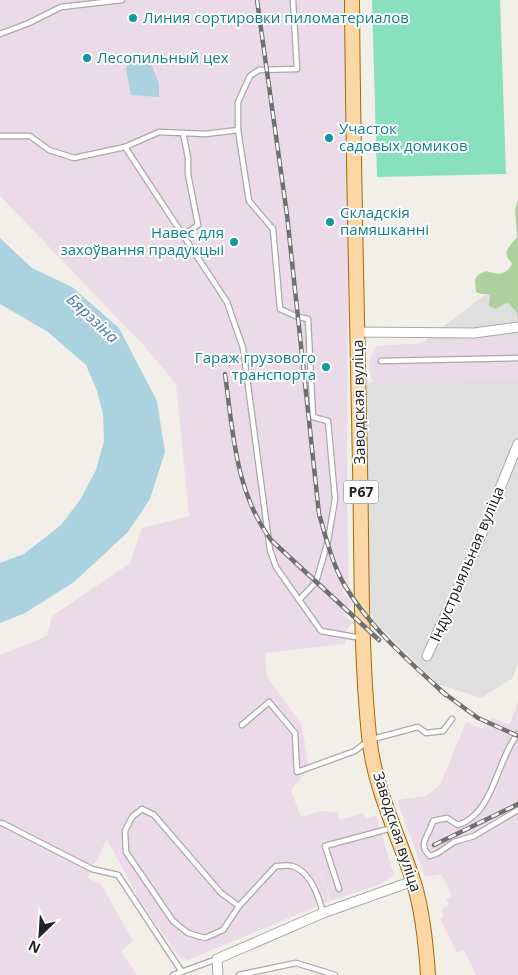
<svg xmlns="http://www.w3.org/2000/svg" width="518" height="975" viewBox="0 0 518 975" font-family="'Open Sans',sans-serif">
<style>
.residential{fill:#e0dfdf}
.industrial{fill:#ebdbe8}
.forest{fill:#add19e}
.pitch{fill:#88e0be}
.water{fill:#aad3df}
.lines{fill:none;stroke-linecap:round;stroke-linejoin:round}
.service-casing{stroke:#a9a9a9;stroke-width:7}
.minor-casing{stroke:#a9a9a9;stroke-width:11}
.primary-casing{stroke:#a06b00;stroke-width:16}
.service{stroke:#fff;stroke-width:4.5}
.minor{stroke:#fff;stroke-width:9}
.primary{stroke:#fcd6a4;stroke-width:14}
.rail-casing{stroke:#707070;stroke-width:4.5}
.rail{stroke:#fff;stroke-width:2.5;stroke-dasharray:8;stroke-linecap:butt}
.culture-dot{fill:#0f9aa8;stroke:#fff;stroke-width:2}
.labels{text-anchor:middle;stroke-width:4;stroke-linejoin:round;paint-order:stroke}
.shield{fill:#fff;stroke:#646464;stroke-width:1}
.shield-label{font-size:14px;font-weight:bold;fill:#222}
.culture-label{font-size:15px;fill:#0d838f;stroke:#fff;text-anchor:start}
.street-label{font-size:15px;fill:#222;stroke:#fff}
.water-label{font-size:16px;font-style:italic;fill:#4a7aab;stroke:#fff}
</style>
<rect width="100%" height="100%" fill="#f2efe9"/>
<path class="residential" d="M518 269V663L513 678 481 698 438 684 373 620 367 589 365 387Z"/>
<g class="industrial">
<path d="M0 0H346L348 261 347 503 349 585 342 591 353 603 343 615 353 622 346 631 345 644 265 653 267 677 289 707 302 726 308 763 307 771 291 790 301 817 321 811 337 812 340 820 363 813 366 819 376 815 394 875 380 884 331 901 315 856 330 901 188 960 180 958 140 901 107 839 88 878 101 884 133 941 121 951 137 975H0V655L47 636 52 616 130 563 142 528 189 516 176 384 145 347 0 196Z"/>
<path d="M518 337V381L376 383 371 380 369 365 371 355 377 346Z"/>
<path d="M518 702V975H476L464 950 457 953 440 919 444 917 441 910 449 905 446 899 452 896 441 874 425 877 397 800 426 796 440 785 466 722 483 729 492 717 509 725Z"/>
</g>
<path class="forest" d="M518 199V319L517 313 508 303 504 304 496 309 489 306 490 296 488 294H481L476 292 475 280 478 275 486 271C498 275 505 276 512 264 511 261 508 259 507 256 504 249 514 242 517 237L515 210Z"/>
<path class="pitch" d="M372 0H500L506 174 377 177Z"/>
<g class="water">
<path d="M149 58 159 84V97L131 95 126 69 129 60Z"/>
<path d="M0 238 32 268 72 287 119 328 157 401 165 452 150 499 128 532 74 582 25 613 0 623V563L24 554 61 525 80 500 96 470 104 441 103 414 97 391 86 365 48 332 0 304Z"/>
</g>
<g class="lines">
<defs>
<g id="service">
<path d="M293 0 297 69 259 70 250 76 238 102V130L206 134 159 132 125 147 227 302 243 348 270 550 276 567 321 631 361 638"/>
<path d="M0 34 29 23 61 7 122 0"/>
<path d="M238 130 249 201 273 229 280 309 298 317 308 319 313 417 328 421 335 499 328 541 316 582 299 600"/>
<path d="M183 133 188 158V174L198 225 183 235"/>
<path d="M0 136H30L49 150 74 158 125 147"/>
<path d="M381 361 518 358"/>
<path d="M242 725 269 702 295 733 297 772 355 751 369 740 418 727 426 733 443 731 452 719"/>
<path d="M518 734C497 758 494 814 458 825L447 818 433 821C430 835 416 844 430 856L438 853 454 842 474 836 518 810"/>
<path d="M2 823 92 869 118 875 182 972"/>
<path d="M339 889 325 846 392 828"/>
<path d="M239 906 221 893 154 815 142 809 132 817 125 831 126 852 173 921 188 933 205 938 223 930 239 906 276 866C281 866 288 865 292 866 310 871 319 897 323 913"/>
<path d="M173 975 217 959"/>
<path d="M239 975 296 963 335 975"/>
</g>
<g id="minor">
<path d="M357 332 474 333 518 327"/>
<path d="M427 656 475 550 518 444"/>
<path d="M218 975 217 959 323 913 413 881"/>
</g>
<path id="primary" d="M352 0C353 155 357 310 360 465 362 555 360 646 369 736 374 788 398 834 414 883 423 913 426 944 428 975"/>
</defs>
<use href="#service" class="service-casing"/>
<use href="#minor" class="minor-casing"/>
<use href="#primary" class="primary-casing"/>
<use href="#service" class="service"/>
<use href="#minor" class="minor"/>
<use href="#primary" class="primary"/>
<defs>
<g id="rail">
<path d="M257 0 287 215 319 514C326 537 332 564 345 586 371 629 410 662 446 695"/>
<path d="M225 374C233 432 235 491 271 540L379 640"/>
<path d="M441 691 478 718 518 736"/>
<path d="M434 845 518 804"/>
</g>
</defs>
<use href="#rail" class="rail-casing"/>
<use href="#rail" class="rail"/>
</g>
<g class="culture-dot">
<circle cx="133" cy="18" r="5"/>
<circle cx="87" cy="58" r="5"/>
<circle cx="329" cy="138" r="5"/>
<circle cx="330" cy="222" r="5"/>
<circle cx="234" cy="242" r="5"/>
<circle cx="326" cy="367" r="5"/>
</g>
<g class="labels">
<rect class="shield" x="343.5" y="480.5" width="35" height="23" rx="4"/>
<g class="shield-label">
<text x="361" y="497">Р67</text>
</g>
<g class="culture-label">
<text x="143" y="23">Линия сортировки пиломатериалов</text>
<text x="97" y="63">Лесопильный цех</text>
<text x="339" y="134">Участок<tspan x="339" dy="17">садовых домиков</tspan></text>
<text x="340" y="218">Складскія<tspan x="340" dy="17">памяшканні</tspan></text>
<text x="224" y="238" text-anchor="end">Навес для<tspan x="224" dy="17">захоўвання прадукцыі</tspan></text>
<text x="316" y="363" text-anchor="end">Гараж грузового<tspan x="316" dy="17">транспорта</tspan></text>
</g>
<g class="street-label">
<text transform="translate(359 402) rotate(-91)" y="5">Заводская вуліца</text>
<text transform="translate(467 564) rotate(-67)" y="5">Індустрыяльная вуліца</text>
<text transform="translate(397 832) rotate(72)" y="5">Заводская вуліца</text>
</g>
<g class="water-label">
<text transform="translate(93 318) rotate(43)" y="6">Бярэзіна</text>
</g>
</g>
<g transform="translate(40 935) rotate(205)" stroke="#ffffff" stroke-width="4" paint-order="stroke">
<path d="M0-4L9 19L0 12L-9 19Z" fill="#222222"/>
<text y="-8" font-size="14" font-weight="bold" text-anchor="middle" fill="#222222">N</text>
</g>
</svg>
